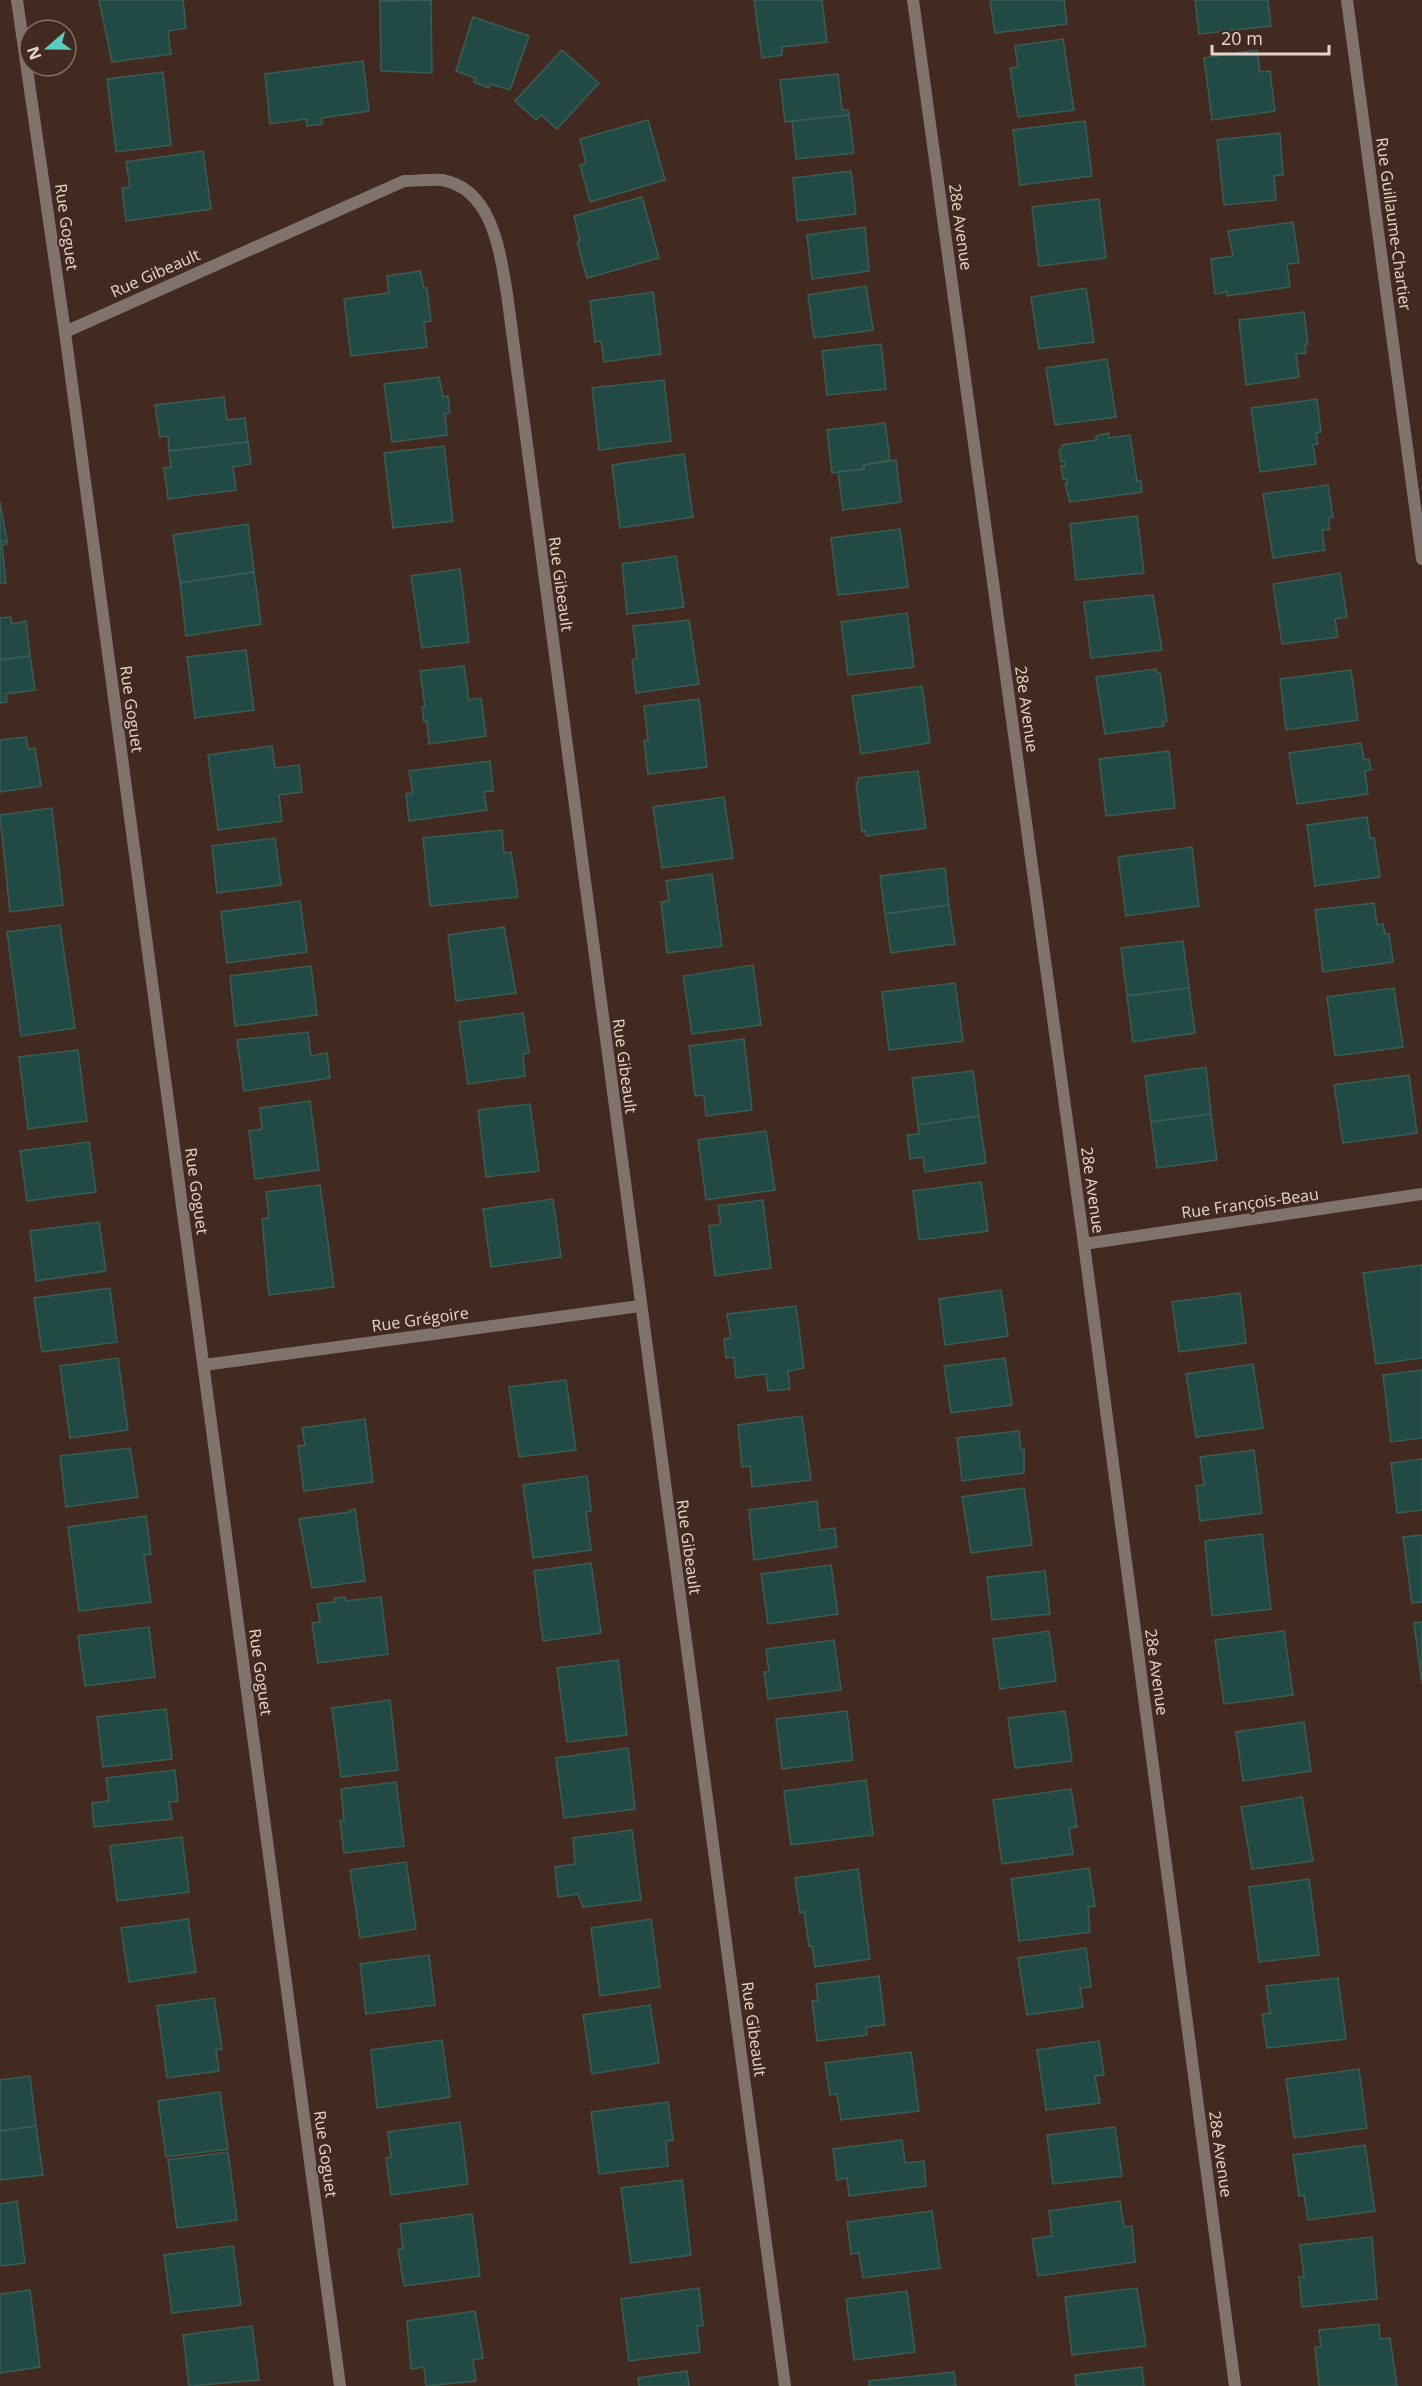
<svg xmlns="http://www.w3.org/2000/svg" width="1422" height="2386" viewBox="0 0 1422 2386" font-family="'Open Sans',sans-serif">
<style>
.building{fill:#204a43;stroke:#3b5d57;stroke-width:1.5}
.lines{fill:none;stroke-linecap:round;stroke-linejoin:round}
.minor{stroke:#80736e;stroke-width:12}
.labels{text-anchor:middle;stroke-width:4.5;stroke-linejoin:round;paint-order:stroke}
.street-label{font-size:16px;fill:#e4d4cd;stroke:#422a20}
</style>
<rect width="100%" height="100%" fill="#422a20"/>
<g class="building">
<path d="M99 0H183L186 28 168 31 171 54 112 62Z"/>
<path d="M431 0 432 73 381 71 380 1Z"/>
<path d="M754 0H822L827 42 782 47V55L762 58Z"/>
<path d="M990 0H1064L1067 24 995 33Z"/>
<path d="M1195 0H1268L1271 26 1199 34Z"/>
<path d="M473 17 529 36 510 90 491 84 489 88 474 82 475 78 456 71Z"/>
<path d="M1063 39 1074 110 1018 117 1010 68 1018 67 1015 46Z"/>
<path d="M562 50 599 83 557 129 541 115 536 120 515 101Z"/>
<path d="M1257 50 1260 72 1270 71 1275 111 1212 120 1204 58Z"/>
<path d="M363 61 369 111 322 118V124L307 126 306 119 270 124 265 74Z"/>
<path d="M163 72 171 145 116 152 107 79Z"/>
<path d="M838 74 842 110H848L849 115 785 122 780 80Z"/>
<path d="M849 115 854 153 796 159 792 121Z"/>
<path d="M648 120 665 180 590 202 580 165 586 163 580 139Z"/>
<path d="M1085 121 1092 176 1020 185 1013 130Z"/>
<path d="M1280 133 1283 175 1274 176 1276 200 1224 205 1217 140Z"/>
<path d="M203 151 211 209 126 221 122 188 130 187 126 162Z"/>
<path d="M851 171 856 214 797 221 793 178Z"/>
<path d="M642 197 659 258 587 278 577 242 580 241 574 216Z"/>
<path d="M1099 199 1106 258 1039 266 1032 207Z"/>
<path d="M1293 222 1299 263 1287 264 1290 287 1227 296V292L1215 294 1211 259 1233 256 1228 231Z"/>
<path d="M865 227 869 271 812 279 807 235Z"/>
<path d="M420 271 424 288H427L431 321 424 322 427 347 351 356 344 299 389 293 387 276Z"/>
<path d="M866 286 873 330 814 338 808 295Z"/>
<path d="M1086 288 1094 342 1039 349 1031 297Z"/>
<path d="M653 292 661 354 604 362 601 341 595 342 590 301Z"/>
<path d="M1304 312 1308 344H1305L1306 353 1296 354 1299 377 1246 385 1239 320Z"/>
<path d="M881 344 886 389 827 395 822 351Z"/>
<path d="M1107 359 1116 417 1055 425 1046 368Z"/>
<path d="M439 377 443 397 448 396 450 413 445 414 447 435 392 442 384 384Z"/>
<path d="M664 380 671 441 599 450 592 388Z"/>
<path d="M224 397 227 420 245 418 248 442 169 451 168 436 160 437 155 405Z"/>
<path d="M1317 399 1321 432 1316 433 1318 444 1313 445 1316 464 1260 472 1251 408Z"/>
<path d="M885 423 890 460 864 465V469L832 473 827 430Z"/>
<path d="M1109 433V438L1130 435 1137 481H1141L1142 492 1070 502 1065 484H1067V479H1063L1061 466H1065L1064 461 1061 462 1059 450 1062 449V445L1096 440V436Z"/>
<path d="M248 442 251 464 233 467 236 490 168 499 164 468 171 467 169 451Z"/>
<path d="M444 446 453 521 393 528 384 453Z"/>
<path d="M684 454 693 517 620 528 612 465Z"/>
<path d="M896 460 901 502 843 510 838 472 864 469V465Z"/>
<path d="M1328 485 1333 517 1328 518 1330 529 1322 530 1325 550 1273 558 1263 494Z"/>
<path d="M0 502 7 541 0 542Z"/>
<path d="M1137 516 1144 573 1076 580 1070 524Z"/>
<path d="M248 524 254 572 180 583 173 535Z"/>
<path d="M900 529 908 587 838 595 831 538Z"/>
<path d="M7 541V544L2 545 6 583H0V542Z"/>
<path d="M676 556 684 607 627 614 622 564Z"/>
<path d="M460 569 469 642 422 648 411 576Z"/>
<path d="M254 572 261 624 186 636 180 583Z"/>
<path d="M1340 573 1347 617 1335 619 1338 637 1282 644 1273 584Z"/>
<path d="M1153 595 1162 650 1091 658 1084 602Z"/>
<path d="M907 613 914 667 848 675 841 622Z"/>
<path d="M11 617 12 624 26 621 30 656 0 660V618Z"/>
<path d="M689 620 699 684 636 693 632 660 637 659 633 626Z"/>
<path d="M246 650 254 710 195 718 187 657Z"/>
<path d="M30 656 35 690 6 694 7 702 0 703V660Z"/>
<path d="M464 666 469 700 481 698 486 736 429 744 427 721 424 722 422 707H425L420 671Z"/>
<path d="M1156 669 1157 673H1160L1167 721 1163 722 1164 726 1105 734 1096 677Z"/>
<path d="M1351 670 1358 720 1286 730 1280 679Z"/>
<path d="M922 686 930 743 861 754 852 696Z"/>
<path d="M699 699 707 767 648 774 644 741 648 740 644 706Z"/>
<path d="M26 737 28 749 35 748 41 786 0 792V740Z"/>
<path d="M1361 743 1364 759H1369L1371 770 1365 771 1368 794 1297 804 1289 753Z"/>
<path d="M272 746 275 768 299 765 302 792 279 795 282 821 218 830 208 755Z"/>
<path d="M1169 751 1175 808 1106 816 1099 759Z"/>
<path d="M490 761 493 791 484 792 487 810 409 821 406 794 413 793 409 771Z"/>
<path d="M918 771 926 828 866 836 865 831 862 832 856 783H858V778Z"/>
<path d="M724 797 733 858 662 868 653 807Z"/>
<path d="M52 808 63 905 10 912 0 815Z"/>
<path d="M1367 817 1370 838H1374L1380 877 1315 886 1307 825Z"/>
<path d="M502 830 504 853 511 852 518 897 430 906 423 838Z"/>
<path d="M275 838 281 885 217 893 212 846Z"/>
<path d="M1192 847 1199 906 1126 916 1118 857Z"/>
<path d="M945 868 949 905 885 914 880 876Z"/>
<path d="M712 874 722 946 667 953 661 902 669 901 666 881Z"/>
<path d="M300 901 307 952 227 963 221 912Z"/>
<path d="M1374 903 1377 925 1383 924 1385 934H1389L1393 962 1323 972 1315 910Z"/>
<path d="M949 905 955 944 891 953 885 914Z"/>
<path d="M60 925 75 1028 21 1036 7 932Z"/>
<path d="M504 927 516 993 456 1001 448 935Z"/>
<path d="M1183 941 1189 988 1127 996 1121 948Z"/>
<path d="M753 965 761 1025 692 1034 683 976Z"/>
<path d="M311 966 317 1015 235 1026 230 976Z"/>
<path d="M955 983 963 1041 889 1050 882 992Z"/>
<path d="M1189 988 1195 1033 1133 1042 1127 996Z"/>
<path d="M1394 988 1403 1047 1335 1056 1327 997Z"/>
<path d="M523 1013 529 1053 523 1054 525 1076 468 1084 459 1022Z"/>
<path d="M308 1032 311 1056 327 1053 330 1078 244 1091 237 1040Z"/>
<path d="M744 1039 752 1110 706 1116 704 1095 695 1096 689 1046Z"/>
<path d="M78 1050 87 1121 28 1129 19 1057Z"/>
<path d="M1206 1067 1211 1114 1151 1122 1145 1076Z"/>
<path d="M973 1071 979 1116 918 1125 912 1078Z"/>
<path d="M1409 1075 1417 1133 1343 1143 1334 1085Z"/>
<path d="M310 1101 319 1170 255 1179 249 1131 262 1129 260 1108Z"/>
<path d="M530 1104 539 1171 486 1177 478 1110Z"/>
<path d="M1211 1114 1217 1160 1157 1168 1151 1122Z"/>
<path d="M979 1116 986 1163 925 1172 923 1157 910 1159 907 1135 919 1134 918 1125Z"/>
<path d="M766 1131 775 1190 706 1200 698 1140Z"/>
<path d="M89 1142 96 1192 27 1201 20 1151Z"/>
<path d="M981 1182 988 1231 919 1240 913 1191Z"/>
<path d="M320 1185 334 1287 269 1295 262 1219 269 1218 266 1192Z"/>
<path d="M553 1199 561 1257 491 1267 483 1209Z"/>
<path d="M763 1200 771 1268 715 1276 709 1226 721 1224 718 1206Z"/>
<path d="M99 1222 106 1271 36 1281 30 1231Z"/>
<path d="M1422 1265V1358L1376 1364 1363 1273Z"/>
<path d="M110 1288 117 1342 42 1352 34 1298Z"/>
<path d="M1001 1290 1008 1336 945 1345 939 1299Z"/>
<path d="M1240 1293 1246 1343 1179 1352 1172 1302Z"/>
<path d="M796 1306 804 1368 788 1371 790 1389 768 1391 766 1374 736 1378 734 1357 726 1358 724 1339 731 1338 727 1314Z"/>
<path d="M118 1358 128 1430 70 1438 60 1366Z"/>
<path d="M1005 1358 1012 1405 951 1413 944 1366Z"/>
<path d="M1253 1364 1263 1428 1196 1437 1186 1374Z"/>
<path d="M1422 1370V1438L1391 1442 1383 1375Z"/>
<path d="M566 1380 576 1450 519 1457 509 1387Z"/>
<path d="M802 1416 811 1480 752 1487 750 1466 742 1467 738 1425Z"/>
<path d="M365 1419 373 1482 304 1491 298 1446 305 1445 302 1428Z"/>
<path d="M1019 1431 1021 1450 1024 1449V1473L962 1481 957 1438Z"/>
<path d="M130 1448 138 1497 66 1507 60 1456Z"/>
<path d="M1254 1450 1262 1513 1200 1521 1196 1486 1204 1485 1200 1457Z"/>
<path d="M1422 1459V1510L1397 1513 1391 1463Z"/>
<path d="M587 1476 591 1511 586 1512 591 1550 533 1558 523 1485Z"/>
<path d="M1024 1488 1032 1545 971 1553 962 1497Z"/>
<path d="M817 1501 820 1530 835 1528 837 1547 754 1560 749 1510Z"/>
<path d="M355 1509 365 1581 312 1588 299 1519 350 1512 349 1510Z"/>
<path d="M146 1516 151 1554 144 1555 151 1602 79 1611 68 1527Z"/>
<path d="M1262 1534 1271 1609 1212 1616 1205 1541Z"/>
<path d="M1422 1535V1602L1412 1603 1403 1537Z"/>
<path d="M591 1563 601 1633 543 1641 534 1571Z"/>
<path d="M831 1565 838 1614 768 1624 761 1574Z"/>
<path d="M1045 1571 1050 1614 992 1620 987 1577Z"/>
<path d="M345 1597 346 1601 381 1597 388 1654 318 1663 312 1623 320 1622 317 1604 335 1602 334 1598Z"/>
<path d="M1422 1622V1684L1414 1623Z"/>
<path d="M149 1627 155 1677 85 1686 78 1636Z"/>
<path d="M1049 1631 1056 1681 1000 1689 993 1639Z"/>
<path d="M1284 1631 1293 1695 1224 1704 1215 1640Z"/>
<path d="M834 1640 841 1690 768 1699 764 1672H769L766 1649Z"/>
<path d="M618 1660 627 1735 567 1742 557 1668Z"/>
<path d="M390 1700 398 1770 341 1777 332 1708Z"/>
<path d="M166 1709 172 1759 103 1767 97 1717Z"/>
<path d="M847 1711 853 1760 782 1769 776 1719Z"/>
<path d="M1065 1711 1072 1761 1015 1768 1008 1718Z"/>
<path d="M1304 1722 1311 1771 1243 1781 1236 1732Z"/>
<path d="M628 1748 635 1809 564 1818 556 1758Z"/>
<path d="M175 1770 178 1801 169 1802 172 1819 94 1827 92 1803 109 1801 106 1778Z"/>
<path d="M866 1780 873 1835 791 1845 784 1791Z"/>
<path d="M396 1782 404 1846 344 1853 340 1821 344 1820 341 1789Z"/>
<path d="M1071 1789 1077 1827 1069 1828 1073 1854 1002 1864 993 1800Z"/>
<path d="M1302 1797 1313 1861 1252 1869 1241 1807Z"/>
<path d="M632 1830 641 1900 583 1907 578 1894 558 1897 555 1867 575 1864 573 1838Z"/>
<path d="M182 1837 189 1892 117 1901 110 1846Z"/>
<path d="M406 1862 416 1929 360 1938 350 1870Z"/>
<path d="M1089 1868 1095 1906 1088 1907 1090 1932 1019 1941 1011 1879Z"/>
<path d="M858 1869 870 1959 815 1967 812 1946H809L804 1912 800 1913 795 1878Z"/>
<path d="M1309 1879 1319 1955 1259 1962 1249 1887Z"/>
<path d="M188 1919 196 1972 129 1982 121 1928Z"/>
<path d="M651 1919 660 1987 600 1996 591 1928Z"/>
<path d="M1086 1948 1091 1987 1080 1988 1083 2007 1027 2015 1018 1958Z"/>
<path d="M429 1955 435 2005 366 2014 360 1964Z"/>
<path d="M879 1976 885 2025 866 2027 867 2035 817 2041 812 2001H818L816 1984Z"/>
<path d="M1338 1978 1346 2039 1267 2048 1262 2014 1270 2013 1266 1986Z"/>
<path d="M214 1998 222 2049 216 2050 219 2071 167 2078 157 2006Z"/>
<path d="M650 2005 659 2063 592 2074 583 2015Z"/>
<path d="M442 2040 450 2097 377 2108 371 2050Z"/>
<path d="M1099 2041 1104 2075 1095 2076 1100 2103 1046 2110 1037 2050Z"/>
<path d="M911 2052 919 2111 841 2120 837 2094 830 2095 825 2063Z"/>
<path d="M1359 2069 1367 2128 1294 2138 1286 2079Z"/>
<path d="M30 2076 36 2126 0 2131V2080Z"/>
<path d="M220 2092 228 2149 166 2157 158 2101Z"/>
<path d="M668 2102 673 2140 666 2141 668 2166 599 2174 591 2112Z"/>
<path d="M460 2122 468 2184 391 2195 386 2158 391 2157 388 2132Z"/>
<path d="M36 2126 43 2175 0 2180V2131Z"/>
<path d="M1115 2127 1122 2176 1053 2184 1047 2135Z"/>
<path d="M902 2140 905 2163 924 2161 926 2186 849 2196 847 2178 837 2180 833 2149Z"/>
<path d="M1365 2145 1375 2211 1308 2220 1304 2195 1299 2196 1293 2155Z"/>
<path d="M228 2152 237 2220 177 2228 168 2160Z"/>
<path d="M682 2180 691 2255 631 2263 621 2188Z"/>
<path d="M17 2201 25 2263 0 2266V2204Z"/>
<path d="M1120 2201 1124 2227 1132 2226 1135 2262 1038 2276 1032 2239 1052 2236 1049 2211Z"/>
<path d="M932 2211 940 2268 863 2278 859 2253 851 2254 847 2222Z"/>
<path d="M472 2214 480 2276 404 2286 398 2249H403L400 2224Z"/>
<path d="M1372 2237 1377 2299 1302 2307 1299 2277H1304L1300 2245Z"/>
<path d="M233 2246 241 2305 172 2313 164 2255Z"/>
<path d="M699 2288 703 2326H697L700 2352 629 2361 621 2299Z"/>
<path d="M1137 2288 1146 2346 1072 2355 1065 2297Z"/>
<path d="M30 2290 40 2367 0 2373V2294Z"/>
<path d="M907 2291 915 2352 854 2360 846 2299Z"/>
<path d="M475 2311 483 2358 473 2360 476 2381 426 2386 424 2367 411 2369 407 2321Z"/>
<path d="M1379 2324 1380 2339 1390 2338 1397 2386H1319L1315 2347H1321L1319 2330Z"/>
<path d="M252 2326 259 2380 189 2386 183 2335Z"/>
<path d="M1142 2367 1144 2386H1076L1075 2375Z"/>
<path d="M687 2371 689 2386H639L638 2378Z"/>
<path d="M954 2372 956 2386H869V2381Z"/>
</g>
<g class="lines">
<g class="minor">
<path d="M17 0 65 332 340 2386"/>
<path d="M913 0 1084 1244 1235 2386"/>
<path d="M1347 0 1422 559"/>
<path d="M65 332 404 181C416 181 430 179 442 180 493 189 500 253 507 294L785 2386"/>
<path d="M1084 1244 1422 1194"/>
<path d="M204 1365 640 1306"/>
</g>
</g>
<g class="labels">
<g class="street-label">
<text transform="translate(1394 224) rotate(82)" y="6">Rue Guillaume-Chartier</text>
<text transform="translate(67 227) rotate(82)" y="6">Rue Goguet</text>
<text transform="translate(961 227) rotate(82)" y="6">28e Avenue</text>
<text transform="translate(155 273) rotate(-24)" y="6">Rue Gibeault</text>
<text transform="translate(561 584) rotate(82)" y="6">Rue Gibeault</text>
<text transform="translate(132 709) rotate(82)" y="6">Rue Goguet</text>
<text transform="translate(1027 709) rotate(82)" y="6">28e Avenue</text>
<text transform="translate(625 1066) rotate(82)" y="6">Rue Gibeault</text>
<text transform="translate(1093 1190) rotate(82)" y="6">28e Avenue</text>
<text transform="translate(197 1191) rotate(82)" y="6">Rue Goguet</text>
<text transform="translate(1250 1203) rotate(-8)" y="6">Rue François-Beau</text>
<text transform="translate(420 1319) rotate(-8)" y="6">Rue Grégoire</text>
<text transform="translate(689 1547) rotate(82)" y="6">Rue Gibeault</text>
<text transform="translate(261 1672) rotate(82)" y="6">Rue Goguet</text>
<text transform="translate(1157 1672) rotate(82)" y="6">28e Avenue</text>
<text transform="translate(754 2029) rotate(82)" y="6">Rue Gibeault</text>
<text transform="translate(326 2154) rotate(82)" y="6">Rue Goguet</text>
<text transform="translate(1221 2154) rotate(82)" y="6">28e Avenue</text>
</g>
</g>
<g transform="translate(48 48) rotate(250)"><circle r="28" fill="#422a20" stroke="#836e65" stroke-width="1.5"/>
<path d="M0-4.5L10 22L0 15L-10 22Z" fill="#5acebd"/>
<text y="-9" font-size="16" font-weight="bold" text-anchor="middle" fill="#e4d4cd">N</text>
</g>
<path d="M1212 45v9h117v-9" fill="none" stroke="#e4d4cd" stroke-width="3"/>
<text x="1221" y="45" font-size="18" fill="#e4d4cd" stroke="#422a20" stroke-width="4.5" paint-order="stroke">20 m</text>
</svg>
